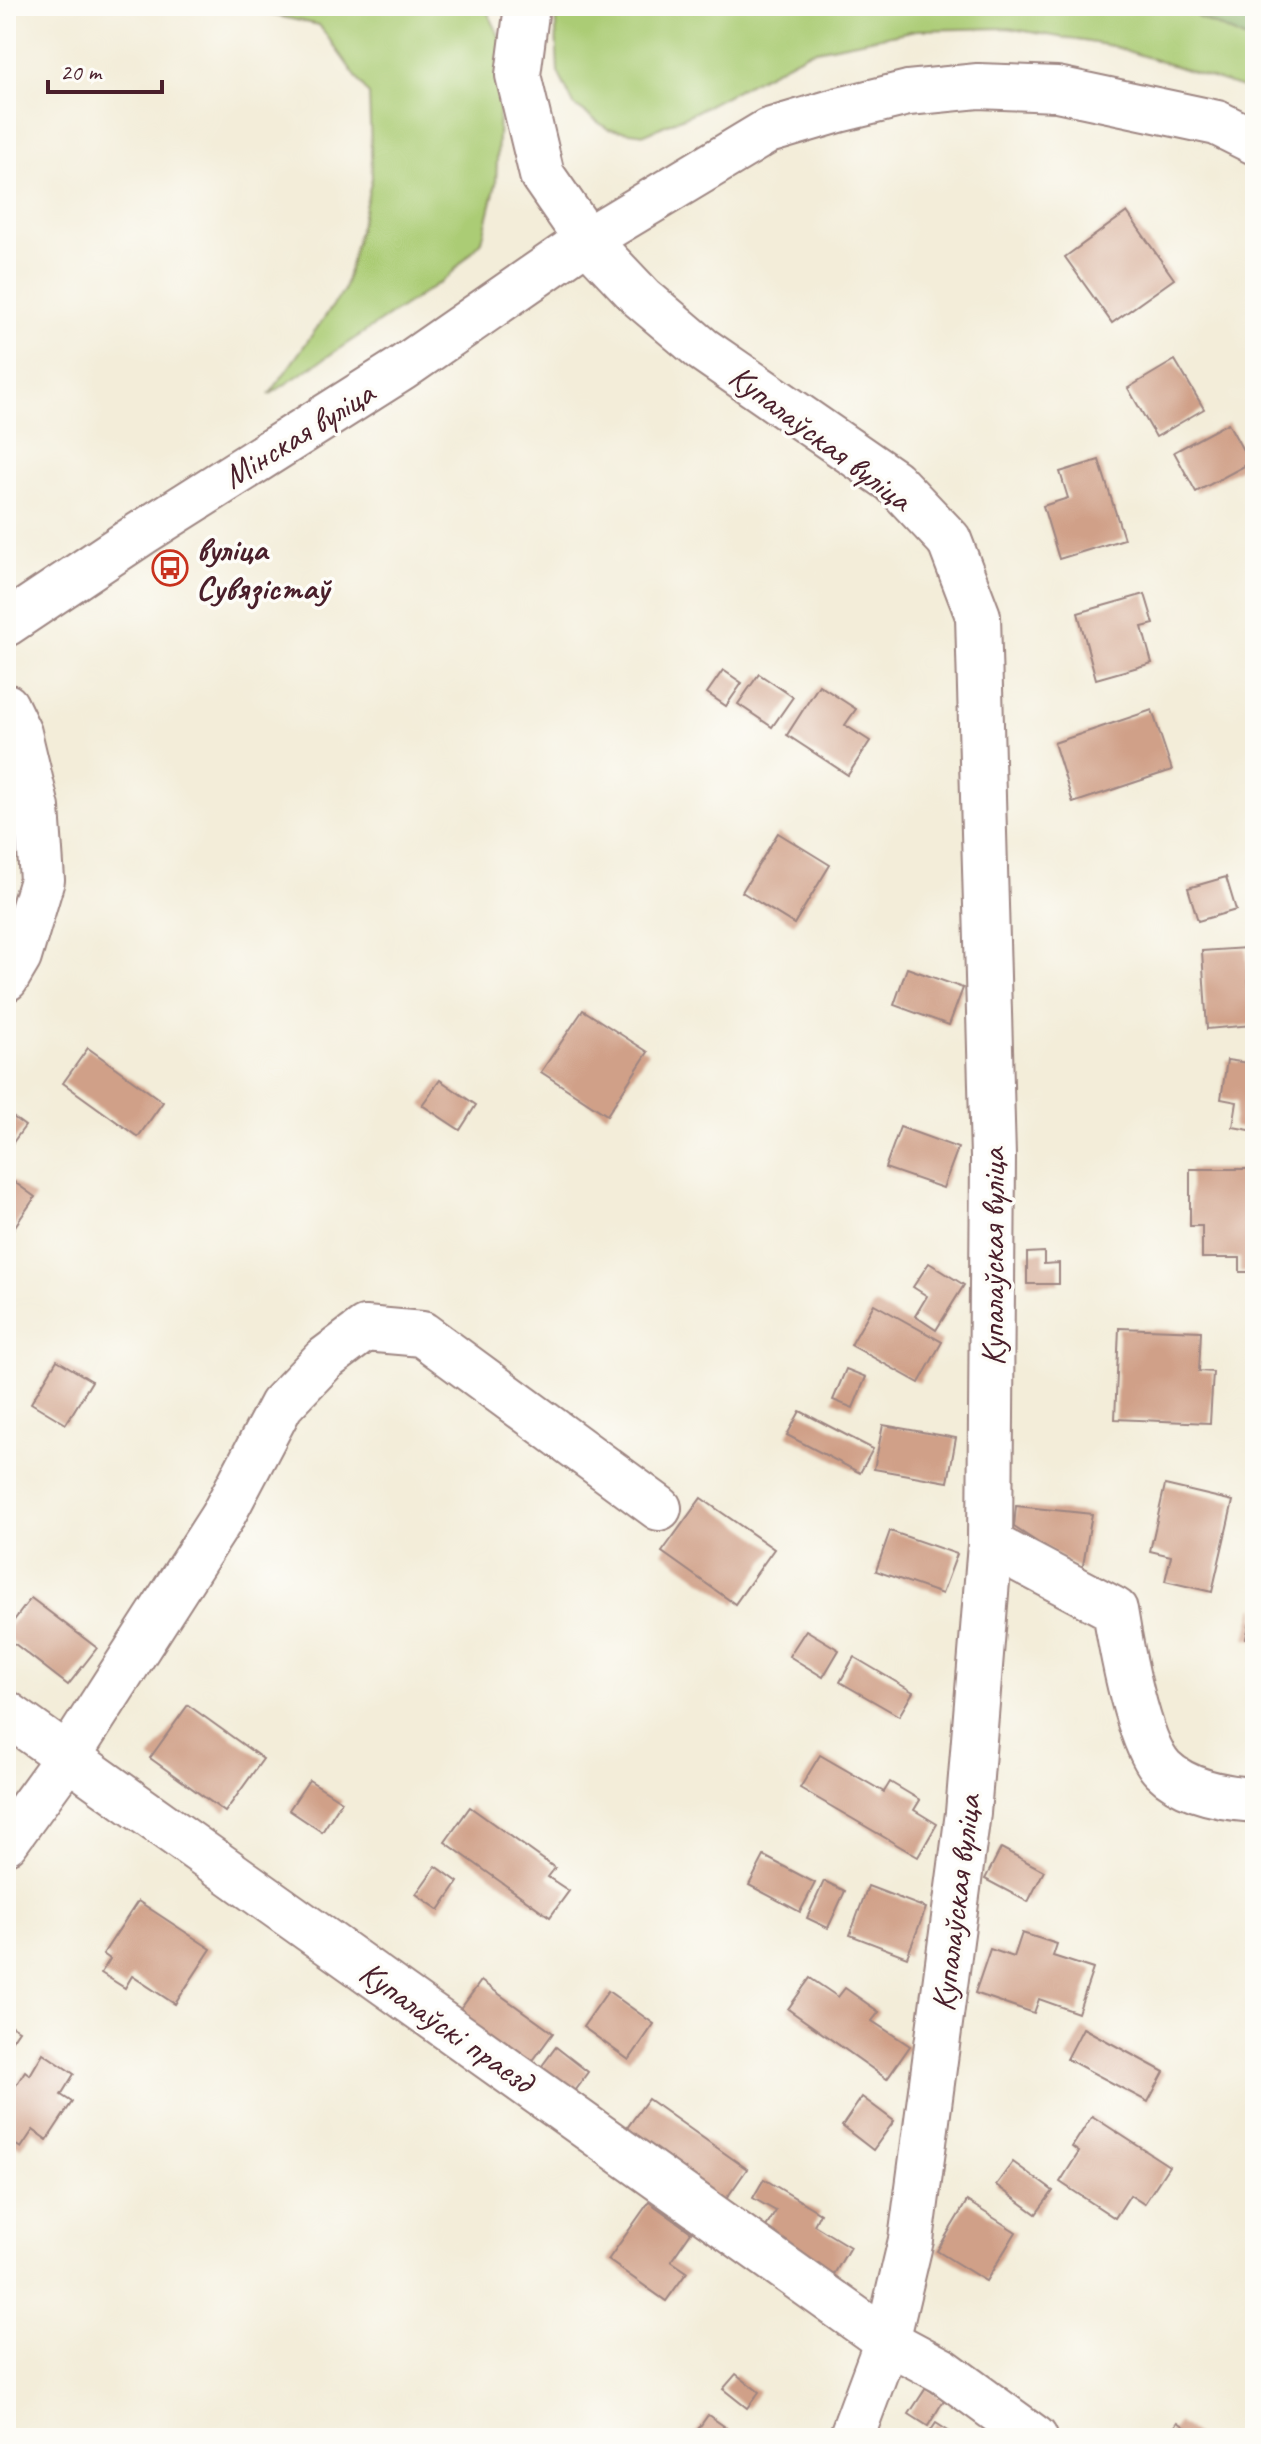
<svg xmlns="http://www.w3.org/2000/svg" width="1261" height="2444" viewBox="0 0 1261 2444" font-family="Caveat,sans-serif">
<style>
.green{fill:#abcc74;stroke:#7a7650;stroke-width:2}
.forest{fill:#88b066;stroke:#696848;stroke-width:2}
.building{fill:#d0a088}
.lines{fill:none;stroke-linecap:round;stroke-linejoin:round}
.minor-casing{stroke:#9e8682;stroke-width:48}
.minor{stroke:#fff;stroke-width:44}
.labels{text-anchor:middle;stroke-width:7;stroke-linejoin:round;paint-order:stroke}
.street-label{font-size:34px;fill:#4a1f2b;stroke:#fdfcf7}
.poi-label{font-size:34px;font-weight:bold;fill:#4a1f2b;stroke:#fdfcf7;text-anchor:start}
</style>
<rect width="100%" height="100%" fill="#fdfcf7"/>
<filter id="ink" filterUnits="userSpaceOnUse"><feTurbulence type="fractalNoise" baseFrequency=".0125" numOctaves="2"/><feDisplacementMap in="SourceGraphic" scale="16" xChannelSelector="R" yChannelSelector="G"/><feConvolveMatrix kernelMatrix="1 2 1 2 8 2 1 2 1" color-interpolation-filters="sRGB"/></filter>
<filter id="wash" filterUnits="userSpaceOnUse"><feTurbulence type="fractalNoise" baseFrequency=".006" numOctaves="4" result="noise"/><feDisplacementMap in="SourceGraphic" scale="32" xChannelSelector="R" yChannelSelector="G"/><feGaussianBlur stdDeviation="1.8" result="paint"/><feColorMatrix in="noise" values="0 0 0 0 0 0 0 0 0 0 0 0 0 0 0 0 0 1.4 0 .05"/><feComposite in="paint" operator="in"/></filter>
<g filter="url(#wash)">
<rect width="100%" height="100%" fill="#f3edd9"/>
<g class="green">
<path d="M231 6H485L502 42 496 184 482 241 448 277 269 395 344 290 372 179 369 95 319 25Z"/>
<path d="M555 6H1192L1198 17 1255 43V92L1112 46 1007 28 916 30 811 51 695 112 645 134 608 129 574 105 558 72Z"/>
</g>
<path class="forest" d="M1192 6H1255V43L1198 17Z"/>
<g id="blocks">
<g class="building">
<path d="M1127 212 1174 279 1112 323 1065 257Z"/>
<path d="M1175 360 1204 409 1156 437 1128 388Z"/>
<path d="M1228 423 1250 463 1196 492 1174 452Z"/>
<path d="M1099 460 1124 539 1059 559 1043 506 1068 498 1060 472Z"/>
<path d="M1145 594 1154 624 1142 627 1152 663 1096 679 1078 613Z"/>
<path d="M723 670 742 683 726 706 707 693Z"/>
<path d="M759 674 793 697 772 727 738 704Z"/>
<path d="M819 685 856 709 845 725 870 741 848 775 787 735Z"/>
<path d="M1152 710 1172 770 1073 803 1054 743Z"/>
<path d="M778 833 830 865 794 924 742 892Z"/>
<path d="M1226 877 1236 910 1198 921 1188 888Z"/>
<path d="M1246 948 1252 1025 1207 1029 1202 951Z"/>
<path d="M907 968 963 988 949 1025 894 1005Z"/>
<path d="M583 1010 648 1052 607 1115 541 1072Z"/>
<path d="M88 1048 163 1102 138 1137 63 1083Z"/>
<path d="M1227 1060 1255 1064V1131L1233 1127 1237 1102 1221 1099Z"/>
<path d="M440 1080 476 1105 460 1130 422 1105Z"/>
<path d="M6 1112 25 1126 6 1152Z"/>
<path d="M900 1127 958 1148 943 1188 885 1168Z"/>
<path d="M1190 1169H1255V1272H1240V1258H1202V1226H1190Z"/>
<path d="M6 1176 35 1197 13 1229 6 1224Z"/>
<path d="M1044 1252V1264L1059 1263V1284H1027V1253Z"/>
<path d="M929 1263 964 1285 936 1330 915 1316 927 1296 913 1287Z"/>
<path d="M874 1304 942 1342 919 1383 851 1345Z"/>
<path d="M1119 1328 1201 1331 1199 1371 1213 1372 1210 1423 1115 1419Z"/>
<path d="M57 1360 92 1381 66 1424 31 1403Z"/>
<path d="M846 1369 866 1377 853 1408 833 1400Z"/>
<path d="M800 1411 873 1449 860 1473 787 1435Z"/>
<path d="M883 1425 956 1438 948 1482 874 1469Z"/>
<path d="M1165 1485 1233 1501 1212 1592 1165 1581 1171 1556 1150 1551Z"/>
<path d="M701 1498 774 1549 735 1604 662 1552Z"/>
<path d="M1016 1506 1092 1514 1082 1571 1014 1527Z"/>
<path d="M890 1531 957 1554 942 1594 876 1571Z"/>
<path d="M31 1598 97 1648 68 1685 6 1637V1631Z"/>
<path d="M1254 1607H1255V1640L1246 1638Z"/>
<path d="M806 1630 839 1650 823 1677 789 1656Z"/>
<path d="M854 1657 913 1692 899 1716 840 1682Z"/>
<path d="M188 1705 263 1759 225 1812 150 1758Z"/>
<path d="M820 1755 884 1792 890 1782 920 1800 914 1810 937 1824 918 1857 800 1788Z"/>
<path d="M309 1780 342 1801 322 1832 289 1810Z"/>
<path d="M470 1807 555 1868 548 1877 569 1891 550 1917 445 1842Z"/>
<path d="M1001 1848 1044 1871 1028 1902 985 1879Z"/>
<path d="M764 1856 815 1883 800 1912 749 1885Z"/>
<path d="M436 1866 458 1882 439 1910 416 1894Z"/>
<path d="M824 1881 845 1891 828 1928 807 1918Z"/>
<path d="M868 1886 926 1908 907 1957 850 1935Z"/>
<path d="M138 1901 211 1949 175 2004 132 1976 125 1988 101 1973 110 1959 103 1954Z"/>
<path d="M1022 1933 1057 1944 1053 1956 1093 1969 1078 2013 1039 1999 1034 2013 975 1993 990 1949 1014 1957Z"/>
<path d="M810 1978 838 1997 845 1988 879 2012 872 2021 910 2046 887 2079 788 2009Z"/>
<path d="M481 1981 553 2033 526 2070 454 2018Z"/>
<path d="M608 1991 654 2024 629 2060 583 2027Z"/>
<path d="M6 2022 19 2030 6 2049Z"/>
<path d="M1083 2028 1164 2072 1148 2102 1067 2059Z"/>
<path d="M556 2047 588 2072 566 2102 533 2078Z"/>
<path d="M43 2053 74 2074 61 2095 72 2102 47 2140 33 2130 21 2148 6 2139V2101L25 2071 30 2075Z"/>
<path d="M862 2097 894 2121 873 2150 842 2126Z"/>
<path d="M648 2099 747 2169 719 2209 619 2139Z"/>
<path d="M1092 2116 1169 2166 1144 2204 1130 2195 1115 2218 1060 2182 1079 2152 1072 2147Z"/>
<path d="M1013 2162 1053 2191 1036 2214 996 2185Z"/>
<path d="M764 2179 820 2213 814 2225 850 2247 830 2281 759 2238 776 2211 753 2198Z"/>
<path d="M967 2201 1016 2232 986 2281 937 2251Z"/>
<path d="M649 2202 691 2232 671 2261 687 2272 666 2301 608 2260Z"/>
<path d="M736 2374 759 2392 747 2408 723 2389Z"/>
<path d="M926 2388 944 2400 928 2426 909 2414Z"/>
<path d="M708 2415 741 2438H692Z"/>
<path d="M1178 2422 1200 2438H1167Z"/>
<path d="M936 2423 959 2438H926Z"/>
</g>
</g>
</g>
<g filter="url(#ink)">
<use href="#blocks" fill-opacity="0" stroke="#9e8682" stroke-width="2"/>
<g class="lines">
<defs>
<g id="minor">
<path d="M527 6 518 75 542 175 587 240 642 298 702 349 893 481 949 540 978 616 993 1157 990 1544 968 1813 911 2240 887 2341 851 2438"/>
<path d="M6 624 142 533 401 369 587 240 768 131 839 110 908 93 978 86 1057 89 1217 123 1255 142"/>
<path d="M6 706 19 733 37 808 42 880 19 957 6 979"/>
<path d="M990 1544 1115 1610C1121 1647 1138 1744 1163 1769 1185 1791 1225 1798 1255 1800"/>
<path d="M6 1713 887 2341 943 2371 1035 2438"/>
<path d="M6 1842 67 1758 222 1517 281 1405 325 1359 365 1329 422 1334 659 1508"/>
</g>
</defs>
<use href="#minor" class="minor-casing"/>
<use href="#minor" class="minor"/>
</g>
</g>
<defs>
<symbol id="bus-ring" viewBox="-11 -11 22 22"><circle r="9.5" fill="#fdfcf7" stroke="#c8321e" stroke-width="1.5"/><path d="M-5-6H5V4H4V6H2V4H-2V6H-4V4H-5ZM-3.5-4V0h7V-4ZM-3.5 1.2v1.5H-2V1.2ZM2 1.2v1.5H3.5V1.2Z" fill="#c8321e"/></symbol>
</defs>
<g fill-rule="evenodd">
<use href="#bus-ring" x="150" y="548" width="40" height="40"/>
</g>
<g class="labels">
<g class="street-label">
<text transform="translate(298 434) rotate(-32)" y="12">Мінская вуліца</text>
<text transform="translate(821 437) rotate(37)" y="12">Купалаўская вуліца</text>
<text transform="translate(992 1257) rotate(-90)" y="12">Купалаўская вуліца</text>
<text transform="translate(955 1903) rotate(-83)" y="12">Купалаўская вуліца</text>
<text transform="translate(447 2026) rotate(35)" y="12">Купалаўскі праезд</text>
</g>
<g class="poi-label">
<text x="196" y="560">вуліца<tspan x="196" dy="39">Сувязістаў</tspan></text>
</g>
</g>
<rect width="1261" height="2444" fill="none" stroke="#fdfcf7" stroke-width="32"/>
<path d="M48 80v12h114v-12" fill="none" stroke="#4a1f2b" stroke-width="4"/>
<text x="60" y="80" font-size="24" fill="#4a1f2b" stroke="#fdfcf7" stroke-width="6" paint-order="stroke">20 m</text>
</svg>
